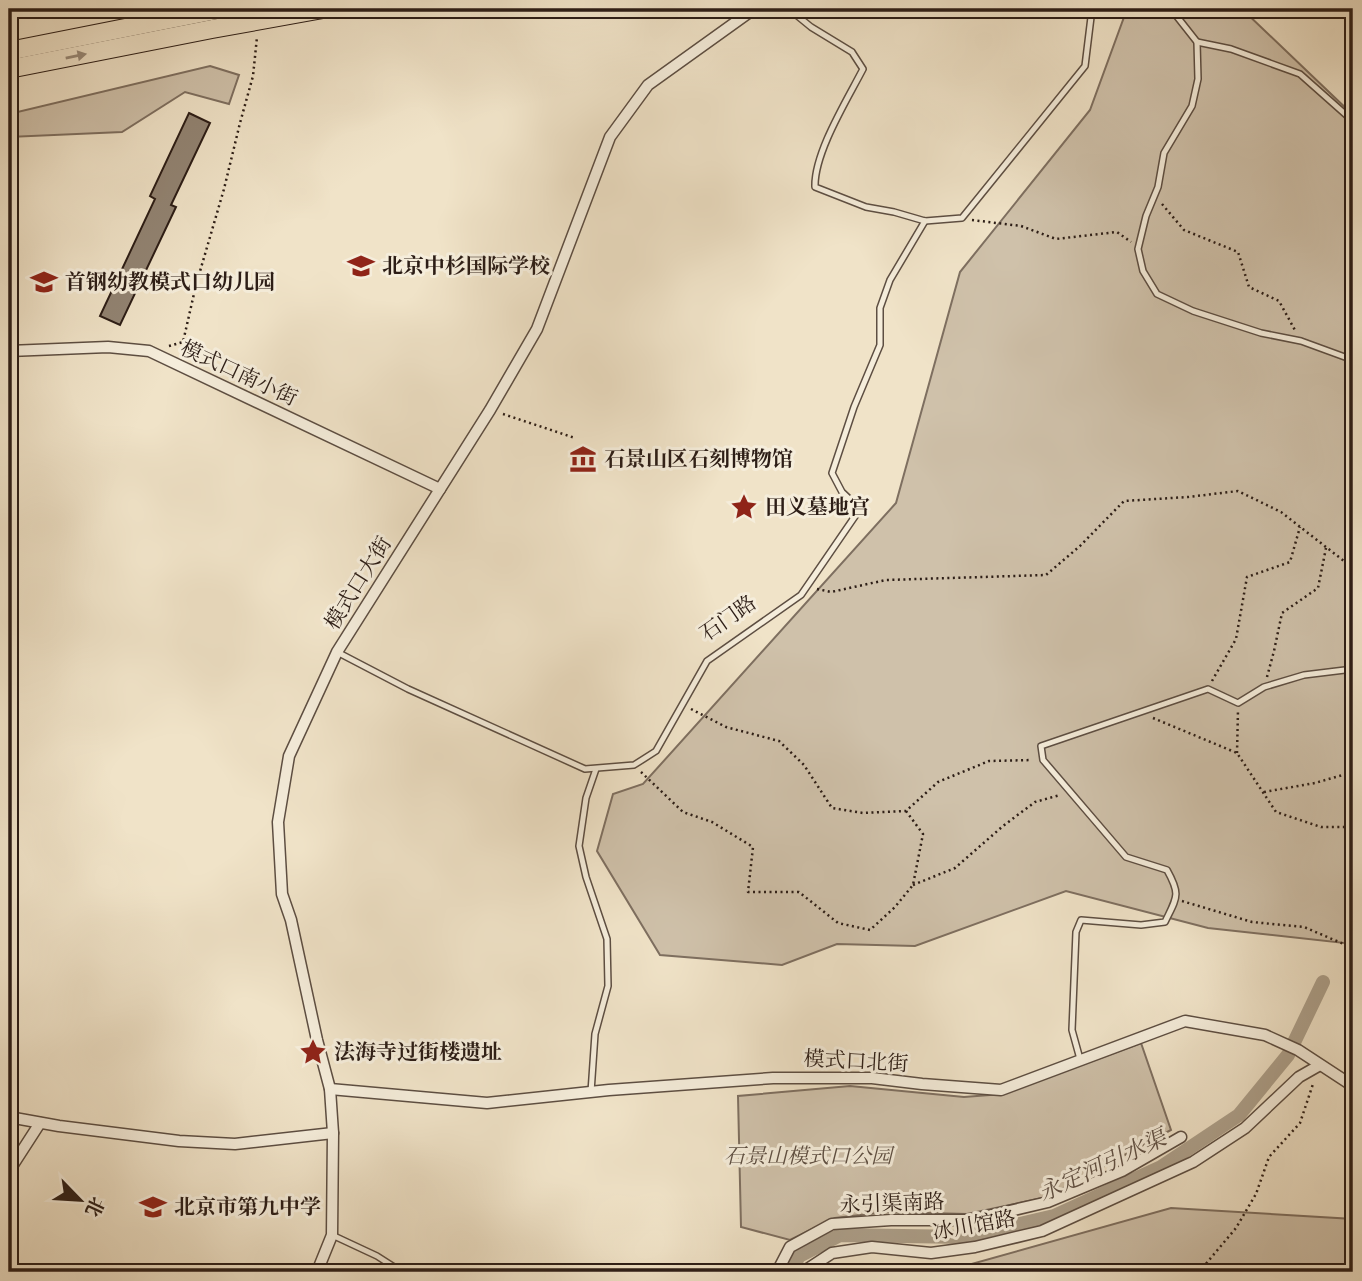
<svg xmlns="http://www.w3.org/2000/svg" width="1362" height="1281" viewBox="0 0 1362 1281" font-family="'Old Standard TT','Noto Serif SC',serif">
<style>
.green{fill:#cfc1aa;stroke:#7e6f60;stroke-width:2}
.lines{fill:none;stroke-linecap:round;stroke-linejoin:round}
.canal{stroke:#ada08b;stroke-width:14}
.building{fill:#928473;stroke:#2c1d16;stroke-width:2}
.service-casing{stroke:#5d4e42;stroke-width:8}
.minor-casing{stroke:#5d4e42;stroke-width:13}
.trunk-casing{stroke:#2c1d16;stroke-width:20}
.path{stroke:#2c1d16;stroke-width:2.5;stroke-dasharray:2 3.5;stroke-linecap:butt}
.service{stroke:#f5eddb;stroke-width:5}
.minor{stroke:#f5eddb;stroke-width:10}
.trunk{stroke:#f0e3c8;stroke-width:18}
.oneway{fill:#988a78}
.labels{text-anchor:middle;stroke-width:6;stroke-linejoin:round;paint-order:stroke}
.poi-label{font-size:21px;font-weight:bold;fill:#2c1d16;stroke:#f5eddb;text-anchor:start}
.street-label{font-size:21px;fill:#2c1d16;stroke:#f5eddb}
.park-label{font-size:21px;font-style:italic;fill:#5d4e42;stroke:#f5eddb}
.water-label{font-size:23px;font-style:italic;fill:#605145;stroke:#f5eddb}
</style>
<rect width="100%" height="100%" fill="#f0e3c8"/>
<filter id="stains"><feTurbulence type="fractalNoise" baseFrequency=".00286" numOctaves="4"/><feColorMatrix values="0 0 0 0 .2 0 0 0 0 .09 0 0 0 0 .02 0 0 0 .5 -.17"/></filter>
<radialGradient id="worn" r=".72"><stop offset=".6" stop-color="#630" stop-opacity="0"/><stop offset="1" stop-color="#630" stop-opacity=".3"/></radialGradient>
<g class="green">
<path d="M1127 9H1242L1353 115V944L1208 928 1066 891 915 946 837 944 782 965 660 955 597 851 613 794 643 784 896 503 960 272 1090 110Z"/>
<path d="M210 66 239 75 229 104 185 92 122 132 9 137V114Z"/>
<path d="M1141 1043 1171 1130 1047 1197 967 1214 886 1212 835 1218 790 1240 741 1227 738 1096 850 1086 964 1097 1003 1094Z"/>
<path d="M1171 1208 1353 1219V1272H943Z"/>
</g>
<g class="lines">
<path class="canal" d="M790 1272 799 1256 840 1235 965 1237 1054 1216 1161 1167 1239 1115 1288 1055 1323 982"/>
</g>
<path class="building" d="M189 113 210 123 171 205 176 207 120 325 100 316 155 199 150 196Z"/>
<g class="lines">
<defs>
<g id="service">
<path d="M789 9 811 27 852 52 863 69C847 100 814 153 815 187L866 207 894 212 925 221 962 218 1085 66 1092 9"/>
<path d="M1171 9 1197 42 1198 79 1192 106 1164 153 1158 187 1146 216 1138 249 1143 271 1157 294 1193 311 1261 333 1301 341 1353 360"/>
<path d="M1197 42 1231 49 1300 74 1353 121"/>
<path d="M337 652 408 689 585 769 634 765 656 751 707 661 801 595 860 509 842 492 832 473 854 407 880 345V308L890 280 925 221"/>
<path d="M1080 1059 1072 1030 1076 932 1081 920 1141 925 1165 922C1177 897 1181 895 1167 870L1126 857 1043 760 1041 746 1208 689 1238 703 1264 687 1304 675 1353 669"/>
<path d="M591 1092 595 1034 608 986 607 939 586 877 579 846 586 798 596 769"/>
<path d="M332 1235 377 1256 402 1272"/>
</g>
<g id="minor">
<path d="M9 351 108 347 149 351 440 489"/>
<path d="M330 1089 487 1103 609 1090 773 1078H872L922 1084 1001 1090 1185 1021 1265 1035 1298 1050 1353 1086"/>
<path d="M9 1117 59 1126 179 1141 235 1144 333 1133"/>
<path d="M9 1171 40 1123"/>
<path d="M317 1272 332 1235 333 1133 330 1089 317 1040 291 920 282 894 278 822 289 756 337 652 490 410 537 329 610 137 648 85 754 9"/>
<path d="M777 1272 790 1247 832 1224 891 1220H971L1048 1202 1122 1171 1181 1137"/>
<path d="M803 1272 832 1253 872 1247 931 1253 975 1247 1042 1231 1193 1162 1245 1128 1299 1077 1320 1065"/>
</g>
<g id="trunk">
<path d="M9 51 221 9"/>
<path d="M9 69 212 29 323 9"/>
</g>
</defs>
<use href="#service" class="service-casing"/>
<use href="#minor" class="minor-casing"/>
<use href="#trunk" class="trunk-casing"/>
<g class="path">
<path d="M1162 204 1184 230 1238 252 1249 287 1279 301 1296 332"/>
<path d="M972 220 1021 226 1056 239 1117 232 1131 242"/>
<path d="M169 346 183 342 196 285 224 189 240 123 253 76 257 37"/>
<path d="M503 414 575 438"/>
<path d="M817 589 831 592 886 580 1046 575 1080 546 1124 501 1188 497 1238 491 1281 512 1353 568"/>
<path d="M1267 677 1274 651 1282 613 1318 588 1326 548"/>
<path d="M1212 681 1236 639 1247 577 1290 562 1300 527"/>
<path d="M691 709 726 727 779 741 804 765 832 808 863 813 906 811 938 782 989 761 1032 760"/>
<path d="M1153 718 1237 753 1276 812 1321 827H1353"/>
<path d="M1237 753 1238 710"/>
<path d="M641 772 683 812 712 822 753 847 748 892H799L838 923 870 930 895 907 913 885 923 834 906 811"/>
<path d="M1264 792 1315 783 1353 772"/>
<path d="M913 885 955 868 1003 826 1035 802 1060 795"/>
<path d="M1182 901 1252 922 1304 927 1353 948"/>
<path d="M947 1272V1262"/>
<path d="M1199 1272 1236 1228 1256 1194 1269 1157 1300 1123 1313 1084"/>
</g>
<use href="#service" class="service"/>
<use href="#minor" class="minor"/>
<use href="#trunk" class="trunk"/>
</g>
<defs><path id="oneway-solid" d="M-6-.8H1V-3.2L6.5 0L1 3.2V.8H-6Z" transform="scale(1.75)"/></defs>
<use class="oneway" href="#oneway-solid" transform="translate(76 56) rotate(-11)"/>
<defs>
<symbol id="school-bare" viewBox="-9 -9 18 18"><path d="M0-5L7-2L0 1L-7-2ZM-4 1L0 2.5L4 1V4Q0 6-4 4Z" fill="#8f2418" stroke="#f5eddb" stroke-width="2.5" paint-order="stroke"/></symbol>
<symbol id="museum-bare" viewBox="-9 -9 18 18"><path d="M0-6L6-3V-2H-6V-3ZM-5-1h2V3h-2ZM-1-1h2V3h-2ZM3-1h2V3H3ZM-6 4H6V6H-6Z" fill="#8f2418" stroke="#f5eddb" stroke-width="2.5" paint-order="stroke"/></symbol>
<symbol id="sight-bare" viewBox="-9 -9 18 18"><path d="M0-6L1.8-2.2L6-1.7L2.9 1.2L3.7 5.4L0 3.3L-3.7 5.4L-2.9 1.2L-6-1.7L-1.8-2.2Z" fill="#8f2418" stroke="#f5eddb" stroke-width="2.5" paint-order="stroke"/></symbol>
</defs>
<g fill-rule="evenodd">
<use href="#school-bare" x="342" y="247" width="38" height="38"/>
<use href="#school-bare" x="25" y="263" width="38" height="38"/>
<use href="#museum-bare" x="564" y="440" width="38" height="38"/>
<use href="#sight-bare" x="725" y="488" width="38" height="38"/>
<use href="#sight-bare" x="294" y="1033" width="38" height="38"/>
<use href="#school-bare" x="134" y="1188" width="38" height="38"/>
</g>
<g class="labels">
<g class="poi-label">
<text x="382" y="273">北京中杉国际学校</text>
<text x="65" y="289">首钢幼教模式口幼儿园</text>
<text x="604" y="466">石景山区石刻博物馆</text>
<text x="765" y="514">田义墓地宫</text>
<text x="334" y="1059">法海寺过街楼遗址</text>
<text x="174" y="1214">北京市第九中学</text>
</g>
<g class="street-label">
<text transform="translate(239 373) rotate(25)" y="7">模式口南小街</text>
<text transform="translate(358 583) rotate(-58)" y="7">模式口大街</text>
<text transform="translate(728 618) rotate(-35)" y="7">石门路</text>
<text transform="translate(856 1061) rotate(3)" y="7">模式口北街</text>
<text transform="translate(892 1203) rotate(-2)" y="7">永引渠南路</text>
<text transform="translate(974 1225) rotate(-10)" y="7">冰川馆路</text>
</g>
<g class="park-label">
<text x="808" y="1163">石景山模式口公园</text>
</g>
<g class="water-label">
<text transform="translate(1102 1165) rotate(-25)" y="8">永定河引水渠</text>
</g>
</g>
<rect width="1362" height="1281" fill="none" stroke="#f0e3c8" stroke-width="35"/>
<rect x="10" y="10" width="1341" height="1260" fill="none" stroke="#2c1d16" stroke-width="3.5"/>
<rect x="18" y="18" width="1327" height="1246" fill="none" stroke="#2c1d16" stroke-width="2"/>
<g transform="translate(80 1200) rotate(115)" stroke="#f5eddb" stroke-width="5" paint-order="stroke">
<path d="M0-5L12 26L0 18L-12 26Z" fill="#2c1d16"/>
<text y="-10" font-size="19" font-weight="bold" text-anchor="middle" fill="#2c1d16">北</text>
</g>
<rect width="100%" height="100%" filter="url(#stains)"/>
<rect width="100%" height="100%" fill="url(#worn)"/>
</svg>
